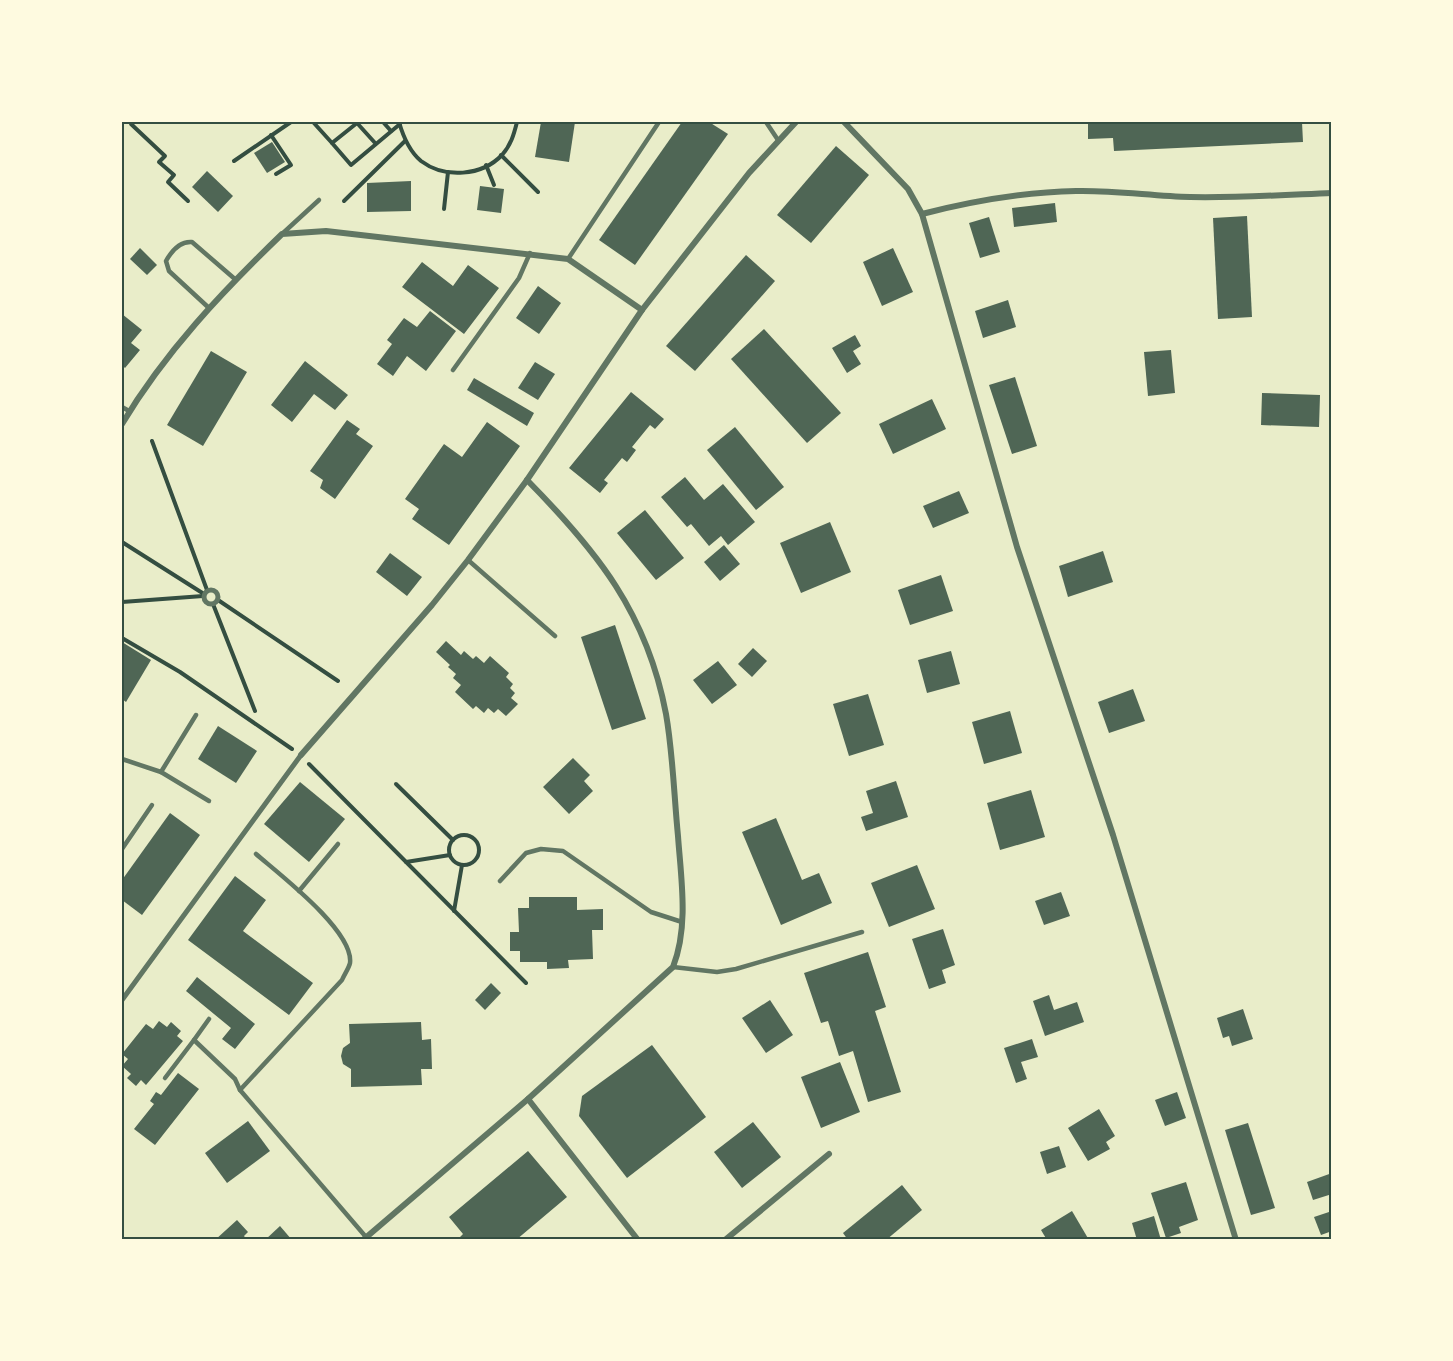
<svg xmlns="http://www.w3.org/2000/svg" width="1453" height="1361" viewBox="0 0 1453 1361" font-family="'PT Sans Narrow',sans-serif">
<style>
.building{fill:#4f6655}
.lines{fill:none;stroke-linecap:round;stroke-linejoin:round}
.path{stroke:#344e41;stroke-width:4}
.service{stroke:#617663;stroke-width:4.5}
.pedestrian{stroke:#617663;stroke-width:5}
.minor{stroke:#617663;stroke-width:6}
.neatline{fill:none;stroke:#344e41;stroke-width:2}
</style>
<rect width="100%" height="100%" fill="#e9edc9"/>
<g class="building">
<path d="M541 122H575L569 162 535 157Z"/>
<path d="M682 122H709L728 134 635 265 599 240Z"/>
<path d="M1088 122H1302L1303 142 1114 151 1113 138 1088 139Z"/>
<path d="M272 142 285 162 267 173 254 153Z"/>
<path d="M836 146 869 175 811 243 777 215Z"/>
<path d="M207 171 233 196 218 212 192 187Z"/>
<path d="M411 181V211L367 212V183Z"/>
<path d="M480 186 504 189 501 213 477 210Z"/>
<path d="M1055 203 1057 222 1014 227 1012 208Z"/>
<path d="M1247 216 1252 317 1218 319 1213 218Z"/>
<path d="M989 217 1000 252 980 258 969 223Z"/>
<path d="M140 248 157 265 147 275 130 259Z"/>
<path d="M893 248 913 292 882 306 863 262Z"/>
<path d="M746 255 775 281 695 371 666 346Z"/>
<path d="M422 262 453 286 468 265 499 288 464 334 402 287Z"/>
<path d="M538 286 561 303 539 334 516 318Z"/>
<path d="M1008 300 1016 327 983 338 975 311Z"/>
<path d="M430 311 456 331 426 371 407 356 393 376 377 364 392 344 387 340 404 318 417 327Z"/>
<path d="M122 314 142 330 131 343 140 350 125 368 122 365Z"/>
<path d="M764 329 841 413 807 443 731 359Z"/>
<path d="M855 335 861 346 853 351 861 364 847 373 832 348Z"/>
<path d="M1171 350 1175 393 1148 396 1144 352Z"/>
<path d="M211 351 247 372 203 446 167 425Z"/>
<path d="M305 361 348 395 335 410 314 394 292 422 271 405Z"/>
<path d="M535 362 555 374 538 400 518 388Z"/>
<path d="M1015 377 1037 446 1012 454 989 385Z"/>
<path d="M474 378 534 413 527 426 467 390Z"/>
<path d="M631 392 664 419 655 429 650 425 632 447 636 450 627 462 622 458 604 480 608 483 600 493 569 468Z"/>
<path d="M1262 393 1320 395 1319 427 1261 425Z"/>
<path d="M932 399 946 429 893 454 879 424Z"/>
<path d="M347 420 360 429 356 434 373 446 335 499 320 488 323 480 310 471Z"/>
<path d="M487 422 520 446 449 545 412 519 419 509 405 499 444 444 462 457Z"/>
<path d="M735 427 784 487 756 510 707 450Z"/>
<path d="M685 477 704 500 723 484 755 522 728 545 721 536 709 546 691 524 687 527 661 497Z"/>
<path d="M959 491 969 513 933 528 923 506Z"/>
<path d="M645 510 684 558 656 580 617 533Z"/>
<path d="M830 522 851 572 801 593 780 543Z"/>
<path d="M724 545 740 564 720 581 704 562Z"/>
<path d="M1103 551 1113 582 1068 597 1059 566Z"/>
<path d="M390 553 422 577 407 596 376 572Z"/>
<path d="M941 575 953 611 910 625 898 590Z"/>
<path d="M615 625 646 719 612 730 581 637Z"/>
<path d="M446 641 461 655 464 651 473 659 476 656 484 663 490 656 509 673 506 677 513 684 510 688 515 693 511 698 518 704 506 716 498 709 494 713 488 708 484 713 476 706 473 709 455 692 461 685 453 678 456 674 448 667 450 665 436 652Z"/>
<path d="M122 642 151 660 126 702 122 699Z"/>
<path d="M753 648 767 661 752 677 738 664Z"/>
<path d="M951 651 960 684 927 693 918 660Z"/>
<path d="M718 661 737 685 712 704 693 680Z"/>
<path d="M1133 689 1145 721 1109 733 1098 702Z"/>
<path d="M868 694 884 745 849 756 833 704Z"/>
<path d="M1010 711 1022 753 984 764 972 722Z"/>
<path d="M218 726 257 751 236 783 198 759Z"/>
<path d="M573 758 590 775 584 781 593 791 569 814 543 787Z"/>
<path d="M896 781 908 817 866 831 861 817 873 813 866 791Z"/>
<path d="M300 782 345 819 309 862 264 824Z"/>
<path d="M1031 790 1045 837 1000 850 987 803Z"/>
<path d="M170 813 200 835 142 915 122 900V880Z"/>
<path d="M776 818 802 880 819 873 832 903 781 925 742 832Z"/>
<path d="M917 865 935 909 889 927 871 883Z"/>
<path d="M235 876 266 900 243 931 313 983 289 1015 188 940Z"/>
<path d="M1061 892 1070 916 1044 925 1035 901Z"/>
<path d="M529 897H577V910L603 909V930H592L593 959 568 960 569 968 547 969V962H520V951H510V932H519L518 908H529Z"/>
<path d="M943 929 955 965 942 970 946 983 929 989 912 939Z"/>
<path d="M868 952 886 1007 875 1011 901 1092 868 1102 853 1051 839 1056 828 1021 821 1023 804 973Z"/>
<path d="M197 977 255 1024 235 1049 222 1039 231 1028 186 991Z"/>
<path d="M491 983 501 993 485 1010 475 1000Z"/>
<path d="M1049 995 1054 1010 1077 1002 1084 1022 1045 1036 1033 1001Z"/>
<path d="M770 1000 793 1035 766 1053 742 1018Z"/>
<path d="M1243 1009 1253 1039 1232 1046 1229 1036 1223 1038 1217 1018Z"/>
<path d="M159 1021 167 1027 171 1022 181 1031 177 1036 183 1041 146 1085 141 1080 136 1086 127 1078 131 1074 122 1066 128 1059 122 1054 146 1024 153 1029Z"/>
<path d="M421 1022 422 1040 431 1039 432 1069H421L422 1085 351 1087V1069L343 1064 341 1056 343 1048 350 1043 349 1024Z"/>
<path d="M1032 1039 1038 1057 1021 1062 1027 1079 1016 1083 1004 1048Z"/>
<path d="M652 1045 706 1117 627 1178 579 1116 582 1096Z"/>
<path d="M840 1062 860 1112 821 1128 801 1077Z"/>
<path d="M178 1073 199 1089 155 1145 134 1129 154 1104 150 1101 156 1092 161 1095Z"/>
<path d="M1177 1092 1186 1118 1165 1126 1155 1100Z"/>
<path d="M1099 1109 1115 1136 1106 1142 1110 1149 1088 1161 1068 1128Z"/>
<path d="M248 1121 270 1151 227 1183 205 1153Z"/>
<path d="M753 1122 781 1157 742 1188 714 1152Z"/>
<path d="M1248 1123 1275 1208 1251 1215 1225 1130Z"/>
<path d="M1059 1146 1066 1167 1047 1174 1040 1152Z"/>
<path d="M528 1151 567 1197 516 1240H457L463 1234 449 1217Z"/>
<path d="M1332 1173V1194L1313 1200 1307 1182Z"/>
<path d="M1186 1182 1198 1220 1179 1227 1181 1233 1166 1238 1151 1193Z"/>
<path d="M902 1185 922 1210 886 1240H848L843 1233Z"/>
<path d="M1072 1211 1089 1240H1047L1041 1230Z"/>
<path d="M1332 1211V1231L1321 1235 1314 1217Z"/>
<path d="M1154 1216 1161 1240H1137L1132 1223Z"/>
<path d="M237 1220 248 1232 244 1236 247 1240H215Z"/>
<path d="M280 1226 292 1240H265Z"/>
</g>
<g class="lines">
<g class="path">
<path d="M134 122 131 124 165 156 159 162 174 175 168 182 188 201"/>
<path d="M313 122 332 143"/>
<path d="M383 122 391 131"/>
<path d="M399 122C403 136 409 151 421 161 445 179 482 176 502 155 511 145 514 134 517 122"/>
<path d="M538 122H541"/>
<path d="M271 135 291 165 276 174"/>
<path d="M376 144 357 123 332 143 351 165 400 124"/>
<path d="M501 155 538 192"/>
<path d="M234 161 291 122"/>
<path d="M486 165 494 185"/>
<path d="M344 201 405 141"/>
<path d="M444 209 448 172"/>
<path d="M152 441 207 590"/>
<path d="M122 542 204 594"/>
<path d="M218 600 338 681"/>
<path d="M122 602 203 596"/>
<path d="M213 604 255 711"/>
<path d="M122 638 180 672 292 749"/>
<path d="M309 764 526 983"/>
<path d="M396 784 453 840"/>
<circle cx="464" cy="850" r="15"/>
<path d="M406 862 450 855"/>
<path d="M454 911 462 865"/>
</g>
<g class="service">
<path d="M766 122 778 140"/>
<path d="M282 234 319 200"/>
<path d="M568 259 659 122"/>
<path d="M209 308 169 271 166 261C171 252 180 241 192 242L236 280"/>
<path d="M453 370 519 278 530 253"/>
<path d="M122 407 129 411"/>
<path d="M468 560 555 636"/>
<path d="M122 759 161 772 196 715"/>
<path d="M161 772 209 801"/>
<path d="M122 849 152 805"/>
<path d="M256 854C279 874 354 931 350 963 349 968 344 975 342 980L240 1090 366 1237"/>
<path d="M500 881 526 853 541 849 563 851 651 912 682 922"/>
<path d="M299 891 338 844"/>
<path d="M673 967 717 972 736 969 862 932"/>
<path d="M194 1040 209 1019"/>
<path d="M165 1078 194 1040 235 1079 240 1090"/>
</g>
<g class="pedestrian">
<circle cx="211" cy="597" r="7"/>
<path d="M122 1000 301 755"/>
</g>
<g class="minor">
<path d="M844 122 908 189 922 214 1017 547 1113 835 1236 1240"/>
<path d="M922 214C973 201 1023 192 1076 191 1113 190 1152 196 1190 197 1237 198 1284 195 1332 193"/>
<path d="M122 424C165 352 222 292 282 234L326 231 568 259 642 310"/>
<path d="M301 755 432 605 468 560 527 480 642 310 749 173 796 122"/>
<path d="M528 1099 638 1240"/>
<path d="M363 1240 528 1099 673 967C689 926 681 879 678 836 674 796 673 754 666 714 647 613 597 551 527 480"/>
<path d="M725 1240 829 1154"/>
</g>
</g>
<rect width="1453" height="1361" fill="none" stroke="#fefae0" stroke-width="246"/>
<rect x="123" y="123" width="1207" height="1115" class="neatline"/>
</svg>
